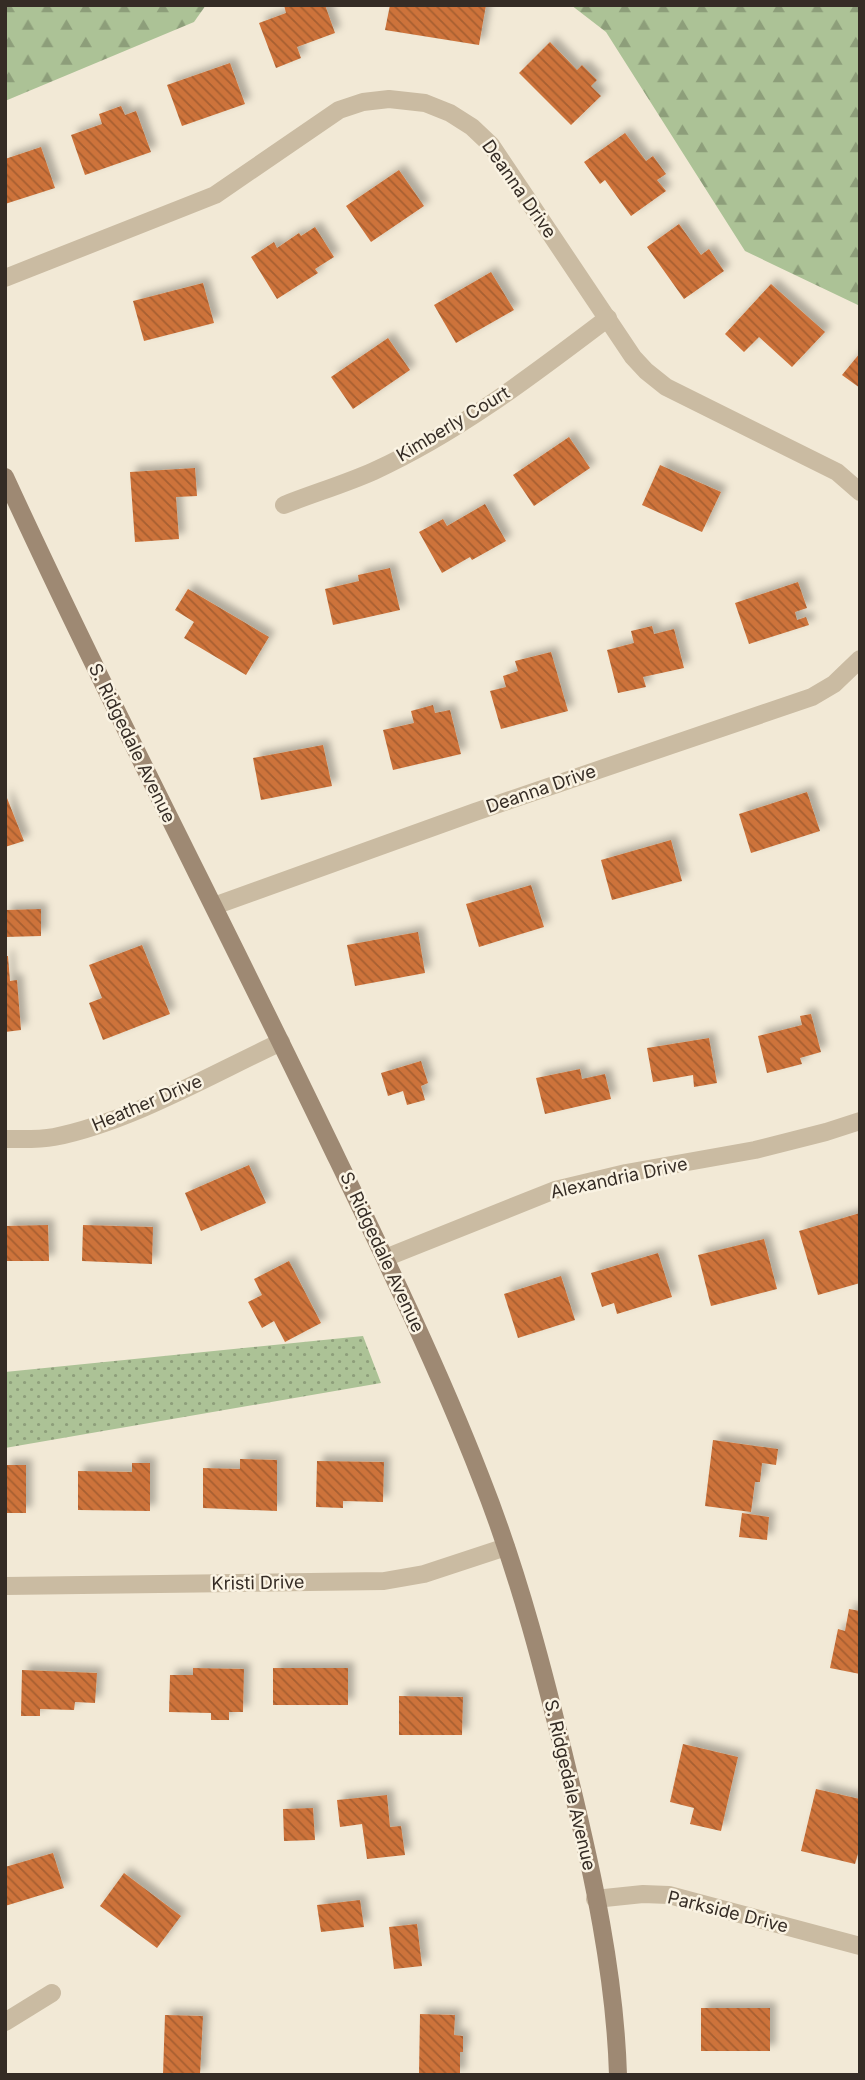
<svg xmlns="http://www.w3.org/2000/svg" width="865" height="2080" viewBox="0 0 865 2080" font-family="Inter,sans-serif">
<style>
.green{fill:url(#green-dots)}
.forest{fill:url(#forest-firs)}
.building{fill:url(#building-back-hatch);filter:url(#shadow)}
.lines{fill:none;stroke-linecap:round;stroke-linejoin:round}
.minor{stroke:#cabba2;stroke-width:18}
.secondary{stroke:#9e8973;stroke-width:18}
.labels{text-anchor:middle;stroke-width:5;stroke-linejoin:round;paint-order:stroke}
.street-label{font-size:18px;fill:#352c25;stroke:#faf3e3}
</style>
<defs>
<pattern id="green-dots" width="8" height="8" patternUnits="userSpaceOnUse" patternTransform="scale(1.75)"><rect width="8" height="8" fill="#acc296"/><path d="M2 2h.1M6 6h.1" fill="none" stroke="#8d9e7a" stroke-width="1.8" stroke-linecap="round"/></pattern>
<pattern id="forest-firs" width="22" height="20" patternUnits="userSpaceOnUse" patternTransform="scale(1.75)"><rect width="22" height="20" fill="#acc296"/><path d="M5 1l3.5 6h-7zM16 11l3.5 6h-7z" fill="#8d9e7a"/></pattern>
<pattern id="building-back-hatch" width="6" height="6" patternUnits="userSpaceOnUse" patternTransform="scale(1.75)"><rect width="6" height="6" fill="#cd733a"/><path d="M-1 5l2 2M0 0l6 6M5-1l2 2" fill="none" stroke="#a75f31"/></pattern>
<filter id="shadow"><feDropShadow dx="6" dy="-6" stdDeviation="3.5" flood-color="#0004"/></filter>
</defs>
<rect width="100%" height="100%" fill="#f2e9d6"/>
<path class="green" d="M363 1336 381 1383 5 1448V1372Z"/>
<g class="forest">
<path d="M5 5H206L194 22 5 101Z"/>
<path d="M571 5H860V306L745 251 606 32Z"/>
</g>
<g class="building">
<path d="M284 5H325L335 33 297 47 301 58 276 68 259 23 286 13Z"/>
<path d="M390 5H486L479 45 385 30Z"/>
<path d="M550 42 577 70 582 65 597 80 591 86 601 96 571 125 519 73Z"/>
<path d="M230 63 245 104 182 126 167 85Z"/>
<path d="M121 106 125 115 136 111 151 152 85 175 71 135 102 124 99 114Z"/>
<path d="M625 133 646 161 653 156 666 174 657 180 666 191 631 216 605 180 600 184 584 162Z"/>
<path d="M41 147 55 188 5 204V159Z"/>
<path d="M399 170 424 206 371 242 346 206Z"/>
<path d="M679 224 701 255 709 249 724 271 684 299 647 247Z"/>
<path d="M315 227 334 257 315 269 318 273 277 299 251 257 274 242 277 248 299 233 301 236Z"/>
<path d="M491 272 514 310 456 343 434 305Z"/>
<path d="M203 283 214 323 144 341 133 301Z"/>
<path d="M771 284 825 332 792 367 759 337 744 352 725 334Z"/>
<path d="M388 338 410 370 353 409 331 377Z"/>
<path d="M860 353V388L842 375Z"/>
<path d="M569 437 590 468 534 506 513 475Z"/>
<path d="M660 465 721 492 702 532 642 505Z"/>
<path d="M195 468 197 496 176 497 179 539 135 542 130 472Z"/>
<path d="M485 504 506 541 472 560 470 557 442 573 419 532 443 519 447 526Z"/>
<path d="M390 568 400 610 333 625 325 589 359 581 358 575Z"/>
<path d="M798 582 807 608 795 612 797 620 806 617 809 625 749 644 735 603Z"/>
<path d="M188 589 269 637 246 675 184 638 194 622 175 610Z"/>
<path d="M652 626 654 634 674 629 684 668 643 677 646 687 618 693 607 650 634 643 631 631Z"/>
<path d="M551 652 568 711 501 729 490 691 506 687 503 676 518 671 515 661Z"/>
<path d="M433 705 435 713 450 710 461 754 393 770 383 730 414 723 411 711Z"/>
<path d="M323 745 332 786 261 800 253 758Z"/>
<path d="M807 792 820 831 751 853 739 814Z"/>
<path d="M5 793 24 841 5 847Z"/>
<path d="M671 840 682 881 612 900 601 860Z"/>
<path d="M531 885 544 927 479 947 466 904Z"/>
<path d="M41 909V936L5 937V910Z"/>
<path d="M418 932 425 973 355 986 347 945Z"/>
<path d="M142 945 170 1014 103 1040 89 1003 102 998 89 965Z"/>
<path d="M5 956H8L10 981 17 980 21 1030 5 1032Z"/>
<path d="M811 1014 821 1052 800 1058 802 1064 767 1073 758 1036 802 1025 800 1016Z"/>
<path d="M709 1038 717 1083 694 1087 693 1075 653 1082 647 1048Z"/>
<path d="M421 1061 428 1083 421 1086 425 1100 407 1105 403 1091 388 1096 381 1073Z"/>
<path d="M580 1069 582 1079 605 1074 611 1099 545 1114 536 1078Z"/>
<path d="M249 1165 266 1203 201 1231 185 1193Z"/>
<path d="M860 1213V1283L818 1295 799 1231Z"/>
<path d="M48 1225 49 1261H5V1226Z"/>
<path d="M83 1225 153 1227 152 1264 82 1261Z"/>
<path d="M764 1239 777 1289 711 1306 698 1255Z"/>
<path d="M658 1253 672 1297 617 1314 614 1303 602 1307 591 1273Z"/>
<path d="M289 1261 321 1323 285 1342 274 1321 262 1328 248 1302 262 1295 254 1279Z"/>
<path d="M561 1276 575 1320 518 1338 504 1294Z"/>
<path d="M713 1440 778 1449 776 1465 762 1463 760 1482H755L751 1512 705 1506Z"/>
<path d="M240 1459 277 1460V1511L203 1508V1468L240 1469Z"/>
<path d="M317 1461 384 1462 383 1502 343 1501V1508L316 1507Z"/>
<path d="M132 1463H150V1511L78 1510V1471L132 1472Z"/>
<rect x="5" y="1465" width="21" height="48"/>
<path d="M742 1513 769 1517 767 1540 739 1537Z"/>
<path d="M849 1609 860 1611V1674L830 1668 838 1629 845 1631Z"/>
<path d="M193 1668 244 1669 243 1712H229V1720H211V1713L169 1712 170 1675H193Z"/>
<rect x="273" y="1668" width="75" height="37"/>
<path d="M22 1670 97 1673 95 1703 75 1702 74 1710 40 1709V1716H21Z"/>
<path d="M399 1696 463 1697 462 1735H399Z"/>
<path d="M683 1744 738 1757 721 1831 690 1824 694 1808 670 1802Z"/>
<path d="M816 1789 860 1799V1847L855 1864 801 1851Z"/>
<path d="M387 1795 390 1827 401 1826 405 1855 367 1859 362 1824 340 1827 337 1800Z"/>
<path d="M313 1808 315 1840 284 1841 283 1809Z"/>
<path d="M53 1853 64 1888 5 1906V1867Z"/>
<path d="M124 1873 181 1916 157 1948 100 1906Z"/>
<path d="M360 1900 364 1927 321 1932 317 1905Z"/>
<path d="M417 1924 422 1966 394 1969 389 1927Z"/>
<rect x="701" y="2008" width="69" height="43"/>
<path d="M420 2014 455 2015 454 2035 463 2036V2052H460V2075H419Z"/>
<path d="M165 2015 203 2016 200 2075H163Z"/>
</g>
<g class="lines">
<g class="minor">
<path d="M5 278 215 195 339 110 363 102 389 99 425 103 450 113 472 127 491 145 633 357 646 371 666 387 837 472 860 492"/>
<path d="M284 505C314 493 345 484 374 471 459 432 534 374 608 318"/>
<path d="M214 906 475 812 812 697 834 684 860 659"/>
<path d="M5 1139C21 1139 38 1140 54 1137 130 1122 210 1075 281 1042"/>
<path d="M385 1258 555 1190 626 1173 755 1150 826 1132 860 1121"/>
<path d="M5 1586 384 1581 424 1574 506 1547"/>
<path d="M595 1899 643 1894 669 1895 860 1946"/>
<path d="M5 2022 52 1993"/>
</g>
<path class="secondary" d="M5 477C109 703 224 923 331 1146 384 1256 437 1365 481 1478 519 1574 545 1675 569 1776 593 1874 615 1975 618 2075"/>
</g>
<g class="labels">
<g class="street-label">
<text transform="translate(519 189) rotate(55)" y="6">Deanna Drive</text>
<text transform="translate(453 424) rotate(-31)" y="6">Kimberly Court</text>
<text transform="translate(132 743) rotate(64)" y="6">S. Ridgedale Avenue</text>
<text transform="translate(541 789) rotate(-19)" y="6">Deanna Drive</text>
<text transform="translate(147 1103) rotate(-23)" y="6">Heather Drive</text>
<text transform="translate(619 1178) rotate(-12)" y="6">Alexandria Drive</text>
<text transform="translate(382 1252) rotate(65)" y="6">S. Ridgedale Avenue</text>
<text transform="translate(258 1583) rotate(-1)" y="6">Kristi Drive</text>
<text transform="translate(570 1785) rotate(77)" y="6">S. Ridgedale Avenue</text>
<text transform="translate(728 1912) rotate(14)" y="6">Parkside Drive</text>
</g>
</g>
<rect width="865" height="2080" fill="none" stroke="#352c25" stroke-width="14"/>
</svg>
